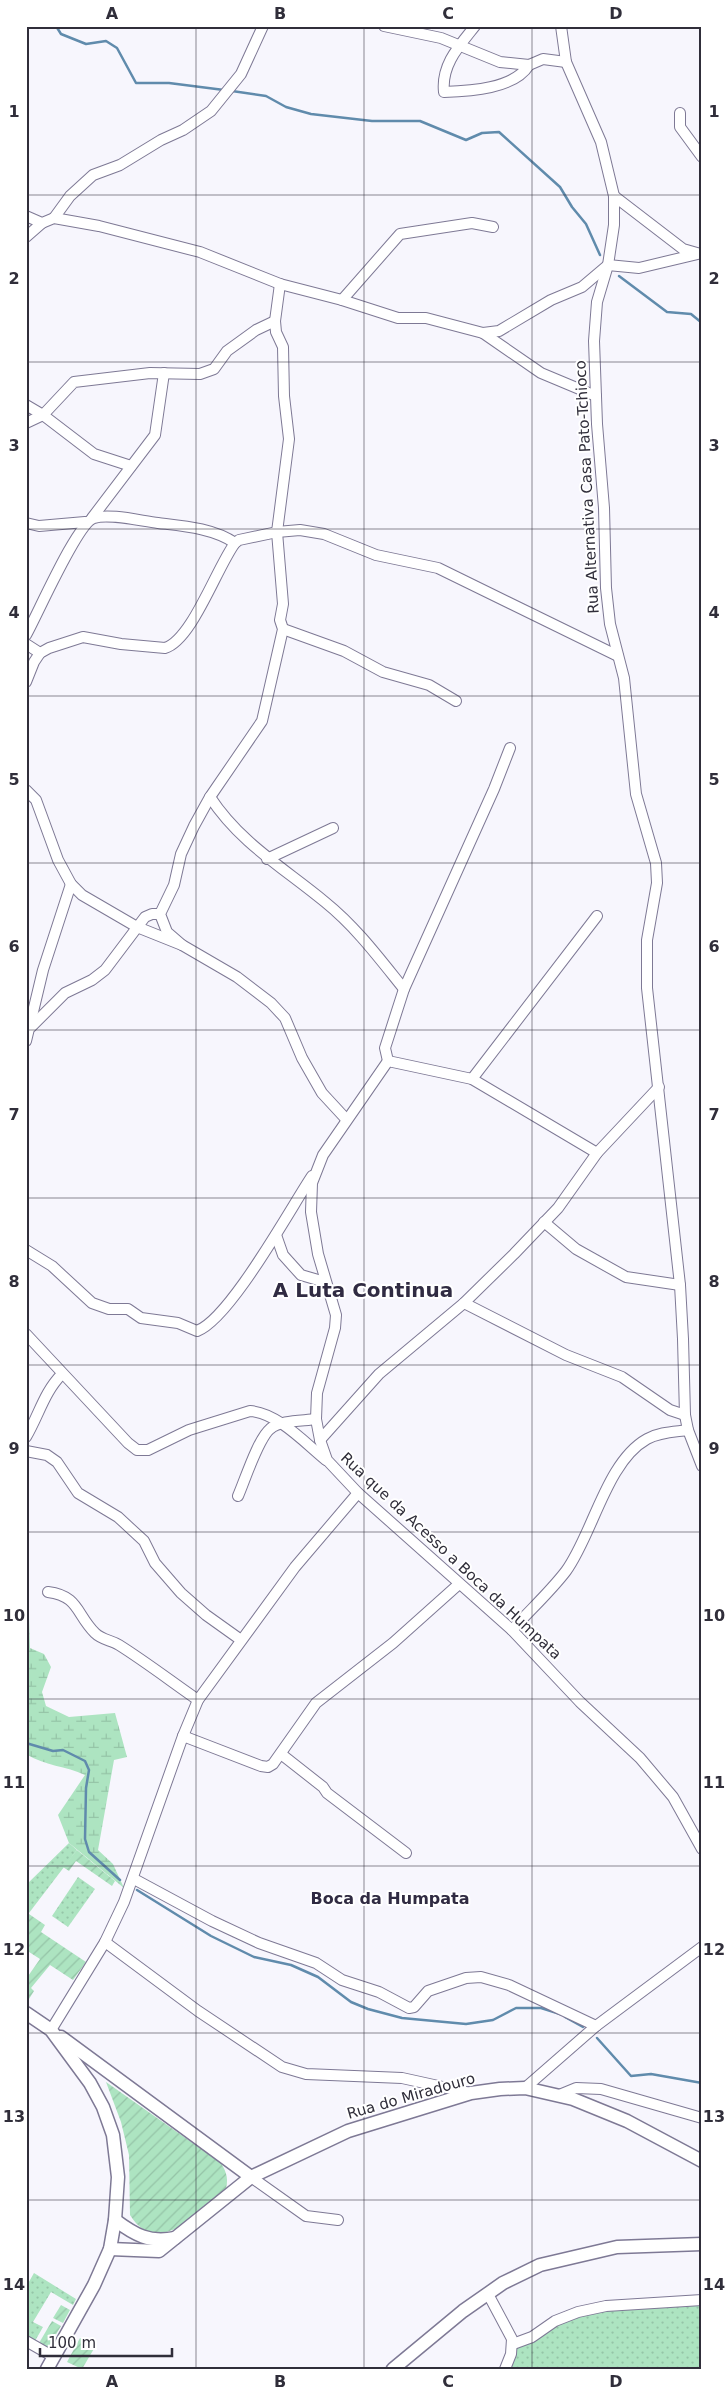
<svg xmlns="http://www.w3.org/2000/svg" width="728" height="2395" viewBox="0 0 728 2395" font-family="'DejaVu Sans',sans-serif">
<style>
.grass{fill:url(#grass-dots)}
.wetland{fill:url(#wetland-marsh)}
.garden{fill:url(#garden-furrows)}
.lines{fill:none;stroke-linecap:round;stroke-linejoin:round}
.stream{stroke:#608bac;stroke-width:2.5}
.minor-casing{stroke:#7e7995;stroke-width:12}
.major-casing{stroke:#7e7995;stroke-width:15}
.minor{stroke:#fff;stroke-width:10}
.major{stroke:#fff;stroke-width:12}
.grid{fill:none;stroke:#302e3a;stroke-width:1;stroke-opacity:0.55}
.labels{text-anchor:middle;stroke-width:4;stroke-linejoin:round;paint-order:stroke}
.street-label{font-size:15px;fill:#302e3a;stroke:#fff}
.neighbourhood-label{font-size:16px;font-weight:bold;fill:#302b42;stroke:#fff}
.district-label{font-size:20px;font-weight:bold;fill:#302b42;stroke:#fff}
.neatline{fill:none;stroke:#302e3a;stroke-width:2}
.grid-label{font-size:16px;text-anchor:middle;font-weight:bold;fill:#302e3a}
</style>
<defs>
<pattern id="grass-dots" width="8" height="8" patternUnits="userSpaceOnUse" patternTransform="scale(1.25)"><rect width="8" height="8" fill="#ade4c1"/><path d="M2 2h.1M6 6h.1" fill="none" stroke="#95c4a7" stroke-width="1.8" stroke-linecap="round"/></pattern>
<pattern id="wetland-marsh" width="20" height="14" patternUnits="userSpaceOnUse" patternTransform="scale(1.25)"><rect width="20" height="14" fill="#ade4c1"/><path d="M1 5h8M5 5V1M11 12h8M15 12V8" fill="none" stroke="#95c4a7"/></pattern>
<pattern id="garden-furrows" width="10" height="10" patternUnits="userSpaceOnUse" patternTransform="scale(1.25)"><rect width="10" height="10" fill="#ade4c1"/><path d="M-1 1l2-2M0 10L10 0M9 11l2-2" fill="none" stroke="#95c4a7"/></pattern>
</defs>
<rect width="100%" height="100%" fill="#f7f6fd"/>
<g class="grass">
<path d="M69 1843 77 1850 29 1913 27 1923 26 1885Z"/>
<path d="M78 1877 95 1889 68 1927 52 1916Z"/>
<path d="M34 2273 76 2299 73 2305 51 2292 33 2322 43 2327 35 2341 26 2336V2287Z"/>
<path d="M702 2300V2369H505L513 2344 578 2312Z"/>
</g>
<path class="wetland" d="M26 1612 29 1616 30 1648 44 1654 51 1667 42 1692 46 1706 69 1717 115 1713 127 1757 114 1760 98 1850 113 1864 124 1888 69 1843 58 1815 85 1775C66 1766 45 1766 26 1754Z"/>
<g class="garden">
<path d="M77 1850 115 1881 112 1886 76 1861 69 1871 63 1867Z"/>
<path d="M29 1914 45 1925 41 1932 86 1962 73 1980 50 1965 31 1988 34 1991 29 1999 26 1997V1979L40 1959 26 1950V1922Z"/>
<path d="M106 2082 221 2163C227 2173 229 2180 225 2192 200 2212 157 2259 130 2215L129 2155 121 2122Z"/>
<path d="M61 2305 70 2310 63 2323 53 2318Z"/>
<path d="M52 2321 61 2326 48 2348 39 2343Z"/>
<path d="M80 2338 95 2347 82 2369 67 2362Z"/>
</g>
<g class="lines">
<g class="stream">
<path d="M56 26 61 34 86 44 106 41 117 48 136 83H169L224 90"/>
<path d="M232 91 266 96 286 107 311 114 372 121H420L466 140 482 133 499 132 560 187 572 207 586 224 600 255"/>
<path d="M619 276 667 312 691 314 702 323"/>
<path d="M26 1743 53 1751 63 1750 85 1761 89 1770 86 1788 85 1839 89 1852 120 1880"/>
<path d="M137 1890 211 1936 254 1957 291 1965 318 1977 351 2002 368 2009 402 2018 466 2024 493 2020 516 2008H541L560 2014"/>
<path d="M565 2017 583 2027"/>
<path d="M597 2038 631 2076 651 2074 702 2083"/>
</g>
<defs>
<g id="minor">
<path d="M384 26 441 38 500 62 529 65 543 59 566 62"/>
<path d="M475 26C459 46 441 65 444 92 470 91 514 89 529 65"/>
<path d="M561 26 566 62 601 142 614 196V225L608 265 597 302 594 341 597 424 604 508 606 588 610 624 624 678 636 794 656 863 657 883 647 940V988L680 1285 683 1339 685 1415 688 1430 702 1466"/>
<path d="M680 113V127L702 157"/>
<path d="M614 196 683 249 697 253"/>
<path d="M26 216 42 223 54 218 99 226 200 252 280 284 342 300 398 318H426L483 333 541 373 596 396"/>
<path d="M54 218 70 196 93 175 120 165 161 140 183 130 211 111 241 74 263 26"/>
<path d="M26 237 42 223"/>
<path d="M342 300 400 234 472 223 493 227"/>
<path d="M483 333 499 331 551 300 582 287 608 265 639 268 702 253"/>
<path d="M26 405 43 415 94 454 131 466"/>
<path d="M26 423 43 415 74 382 150 373 200 374 214 369 227 351 256 330 275 321"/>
<path d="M92 518 155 435 164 373"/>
<path d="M26 523 39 526 85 522"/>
<path d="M283 629 344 651 383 672 429 685 456 701"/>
<path d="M26 635C37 616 77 523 94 518 109 513 141 521 158 523 183 526 213 528 235 543"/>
<path d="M26 644 40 653"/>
<path d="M26 682 34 662 40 653 49 648 83 637 121 644 165 648C192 640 217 567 235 543L239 540 277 532 300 530 324 534 376 555 438 568 618 656"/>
<path d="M26 790 36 800 58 860 71 884 82 895 137 927 182 945 237 977 271 1003 285 1018 302 1058 322 1093 346 1119"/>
<path d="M210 797C240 843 284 868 325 902 356 927 379 958 404 989"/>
<path d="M267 859 333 828"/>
<path d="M182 945 167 932 160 914 174 885 181 854 194 826 210 797 262 721 283 629 280 620 283 604 277 532 289 439 284 396 283 347 276 332 275 321 280 284"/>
<path d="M31 1027 65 993 92 980 105 970 145 917 152 914H160"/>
<path d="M26 1041 43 970 71 884"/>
<path d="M388 1061 385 1048 404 989 494 789 510 748"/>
<path d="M472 1079 597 916"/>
<path d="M597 1153 472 1079 388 1061 323 1155 312 1183 311 1212 318 1254 336 1315 335 1328 317 1393 316 1419 320 1440 327 1460 358 1493 512 1630 580 1702 640 1758 673 1797 702 1849"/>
<path d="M544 1222 576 1249 626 1277 680 1285"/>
<path d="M276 1235 283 1255 301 1275 325 1282"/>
<path d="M26 1250 52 1266 92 1303 109 1309H128L141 1318 178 1323 197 1331C230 1319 290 1209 312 1176"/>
<path d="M464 1303 566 1355 622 1377 670 1410 685 1415"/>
<path d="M26 1334 128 1443 137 1450H148L189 1430 250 1411C278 1413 305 1443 326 1460"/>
<path d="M26 1437C39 1415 44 1392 62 1374"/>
<path d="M320 1440 379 1374 464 1303 514 1254 558 1208 597 1153 659 1087"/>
<path d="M26 1451 47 1455 57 1462 78 1493 118 1517 144 1541 155 1563 181 1593 206 1615 241 1640"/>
<path d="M238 1496C245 1480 258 1439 270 1429 280 1420 303 1421 316 1419"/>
<path d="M48 1592C79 1596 76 1614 95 1633 102 1640 111 1640 119 1645 146 1662 172 1682 198 1700"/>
<path d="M512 1630C529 1611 550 1592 566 1571 593 1534 606 1462 647 1439 660 1432 674 1432 688 1430"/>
<path d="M183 1736 261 1766 268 1767 273 1764 316 1703 393 1643 459 1584"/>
<path d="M281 1754 323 1787 327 1793 406 1853"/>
<path d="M134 1879 212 1921 259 1943 316 1963 342 1980 379 1992 409 2008 414 2007 428 1991 466 1978 481 1977 509 1985 596 2026"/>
<path d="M105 1942 198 2011 282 2067 306 2074 402 2078 470 2093"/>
<path d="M51 2030 105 1942 124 1902 183 1736 198 1700 295 1567 358 1493"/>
<path d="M525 2088 596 2026 702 1947"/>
<path d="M559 2095 576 2088 601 2089 702 2118"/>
<path d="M251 2177 306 2216 338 2220"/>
<path d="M488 2294 512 2339 511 2354 505 2369"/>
<path d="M26 2341 54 2357"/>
<path d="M513 2344 532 2337 555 2321 578 2312 606 2306 702 2300"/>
</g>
<g id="major">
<path d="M26 2013 51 2030 90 2083 103 2107 113 2135 118 2177 115 2220 110 2249 94 2285 47 2369"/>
<path d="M61 2037 251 2177"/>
<path d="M115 2220C135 2235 149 2243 175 2238"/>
<path d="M110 2249 159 2251 251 2177 348 2131 471 2093 500 2089 525 2088 573 2099 627 2121 702 2161"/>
<path d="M393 2369 463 2311 503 2283 540 2265 617 2247 702 2244"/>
</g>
</defs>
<use href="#minor" class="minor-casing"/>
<use href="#major" class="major-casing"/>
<use href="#minor" class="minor"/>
<use href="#major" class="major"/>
</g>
<path class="grid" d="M196 26V2369M364 26V2369M532 26V2369M26 195H702M26 362H702M26 529H702M26 696H702M26 863H702M26 1030H702M26 1198H702M26 1365H702M26 1532H702M26 1699H702M26 1866H702M26 2033H702M26 2200H702"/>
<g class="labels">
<g class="street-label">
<text transform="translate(587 487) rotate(-93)" y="5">Rua Alternativa Casa Pato-Tchioco</text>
<text transform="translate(451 1556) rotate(43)" y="5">Rua que da Acesso a Boca da Humpata</text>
<text transform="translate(411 2096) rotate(-16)" y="5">Rua do Miradouro</text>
</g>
<g class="neighbourhood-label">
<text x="390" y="1904">Boca da Humpata</text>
</g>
<g class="district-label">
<text x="363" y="1297">A Luta Continua</text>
</g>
</g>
<rect width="728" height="2395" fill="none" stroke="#ffffff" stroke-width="55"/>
<path d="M40 2348v8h132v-8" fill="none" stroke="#302e3a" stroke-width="2.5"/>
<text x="48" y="2348" font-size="15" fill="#302e3a" stroke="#ffffff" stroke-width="4" paint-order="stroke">100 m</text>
<rect x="28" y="28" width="672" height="2340" class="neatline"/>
<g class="grid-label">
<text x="112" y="19">A</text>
<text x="280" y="19">B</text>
<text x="448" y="19">C</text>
<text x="616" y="19">D</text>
<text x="14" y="117">1</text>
<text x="714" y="117">1</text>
<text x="14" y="284">2</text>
<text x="714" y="284">2</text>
<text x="14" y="451">3</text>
<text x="714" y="451">3</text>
<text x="14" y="618">4</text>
<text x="714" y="618">4</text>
<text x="14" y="785">5</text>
<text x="714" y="785">5</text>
<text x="14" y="952">6</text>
<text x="714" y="952">6</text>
<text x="14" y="1120">7</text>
<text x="714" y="1120">7</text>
<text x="14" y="1287">8</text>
<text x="714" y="1287">8</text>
<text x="14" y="1454">9</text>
<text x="714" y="1454">9</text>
<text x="14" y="1621">10</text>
<text x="714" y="1621">10</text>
<text x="14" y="1788">11</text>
<text x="714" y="1788">11</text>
<text x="14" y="1955">12</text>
<text x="714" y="1955">12</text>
<text x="14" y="2122">13</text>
<text x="714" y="2122">13</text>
<text x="14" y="2290">14</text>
<text x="714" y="2290">14</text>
<text x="112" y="2387">A</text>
<text x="280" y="2387">B</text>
<text x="448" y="2387">C</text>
<text x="616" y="2387">D</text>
</g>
</svg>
